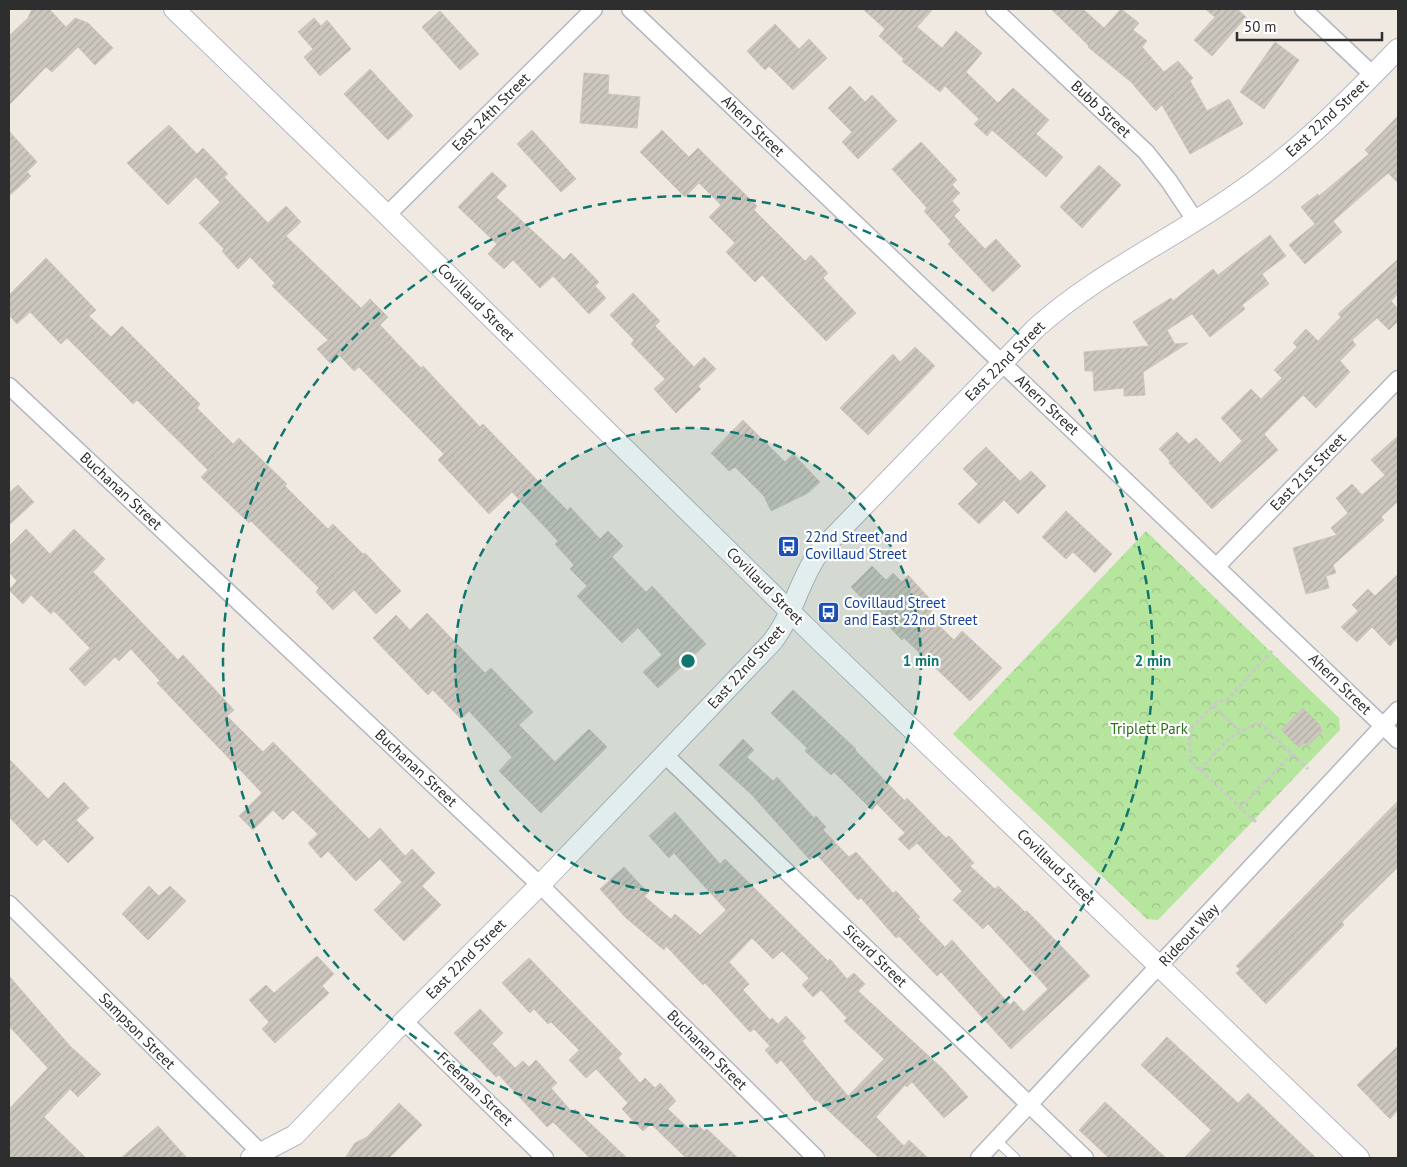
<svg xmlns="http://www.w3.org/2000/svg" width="1407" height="1167" viewBox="0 0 1407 1167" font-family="'PT Sans',sans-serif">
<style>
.forest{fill:url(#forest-crowns)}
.building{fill:url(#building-hatch);stroke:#cbc5ba;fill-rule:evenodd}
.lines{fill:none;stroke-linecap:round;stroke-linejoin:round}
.service-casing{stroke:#b4b7c1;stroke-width:11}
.minor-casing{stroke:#b4b7c1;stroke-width:19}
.tertiary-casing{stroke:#b4b7c1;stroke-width:22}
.path{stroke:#c9c9c9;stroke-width:3;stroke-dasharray:4 2.5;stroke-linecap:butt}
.service{stroke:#fff;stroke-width:9}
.minor{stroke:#fff;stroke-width:16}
.tertiary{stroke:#fff;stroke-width:20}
.ring{fill:none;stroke:#0f766e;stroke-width:2.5;stroke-dasharray:9 6}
.labels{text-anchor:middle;stroke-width:4.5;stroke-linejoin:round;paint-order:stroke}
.street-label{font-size:15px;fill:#2e2e2e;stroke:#fff}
.transit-label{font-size:15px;fill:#164399;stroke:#fff;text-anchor:start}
.park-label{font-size:15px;fill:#2c6e1b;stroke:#fff}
.centre{fill:#0f766e;stroke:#fff;stroke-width:2.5}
.ring-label{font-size:15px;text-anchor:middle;font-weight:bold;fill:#0f766e;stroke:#fff;stroke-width:4.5;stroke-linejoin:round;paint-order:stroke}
</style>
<defs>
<pattern id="forest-crowns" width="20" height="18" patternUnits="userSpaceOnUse" patternTransform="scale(1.25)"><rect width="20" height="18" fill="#b6e59e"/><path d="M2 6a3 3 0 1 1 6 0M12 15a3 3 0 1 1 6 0" fill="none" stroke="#9dc588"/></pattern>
<pattern id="building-hatch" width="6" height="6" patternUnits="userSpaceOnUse" patternTransform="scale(1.25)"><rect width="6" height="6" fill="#cbc7bf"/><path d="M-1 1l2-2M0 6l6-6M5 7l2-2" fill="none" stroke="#afaba4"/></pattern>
</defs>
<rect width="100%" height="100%" fill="#efe9e1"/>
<path class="forest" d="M1146 531 1339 718 1340 730 1158 920 1147 919 953 734Z"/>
<g class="building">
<path d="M32 9H49L66 27 75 18 88 23 113 48 95 65 78 47 52 72 46 67 9 105V36L28 18Z"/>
<path d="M863 9H933L917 27 942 48 956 31 982 53 966 72 998 103 1013 88 1049 120 1036 134 1063 157 1046 177 992 130 987 136 974 124 979 119 945 86 940 92 902 61 904 59 879 36 885 29Z"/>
<path d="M1051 9H1083L1104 28 1121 9 1139 23 1133 30 1147 41 1142 47 1164 72 1178 61 1193 78 1190 81 1207 111 1229 99 1243 124 1190 154 1162 105 1156 111 1131 82 1088 47 1089 46Z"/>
<path d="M1205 9H1237L1246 17 1212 56 1194 40 1215 17Z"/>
<path d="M440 11 479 54 460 70 422 27Z"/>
<path d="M314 18 321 26 327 20 351 49 320 76 304 57 313 49 298 32Z"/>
<path d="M775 24 799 49 809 39 827 58 793 90 769 66 765 70 747 51Z"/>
<path d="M1275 42 1299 60 1264 109 1240 92Z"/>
<path d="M370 69 413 116 388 140 344 94Z"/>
<path d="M584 73 609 75 608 94 640 97 637 128 580 123Z"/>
<path d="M850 86 865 102 872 95 897 121 858 159 842 142 852 132 828 108Z"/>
<path d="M1398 116V183L1388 173 1333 221 1342 232 1305 264 1289 245 1315 224 1301 207 1318 194 1319 196 1369 154 1365 150Z"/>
<path d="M169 125 197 154 203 148 228 174 224 177 268 223 286 206 301 222 286 236 361 308 370 299 388 317 380 325 421 368 423 366 480 427 483 424 539 482 568 511 570 507 600 539 608 531 623 546 612 557 646 592 652 586 706 644 658 688 643 672 662 655 638 628 622 643 577 596 587 586 570 569 574 565 555 544 558 541 512 492 489 514 438 460 444 454 359 367 354 371 340 356 331 364 317 349 328 340 272 286 275 283 250 257 238 269 222 251 224 249 199 223 220 202 196 177 168 205 127 163Z"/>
<path d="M532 130 576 179 561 192 517 144Z"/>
<path d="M662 130 689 157 698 148 757 206 754 210 805 261 811 255 828 273 823 278 856 313 826 341 762 275 755 282 726 252 735 243 709 217 721 205 699 183 685 197 640 152Z"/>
<path d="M9 131 37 162 27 172 31 176 9 196Z"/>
<path d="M921 142 957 180 952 185 960 193 952 201 960 210 954 216 985 249 996 239 1021 266 993 292 948 244 951 241 924 211 927 208 892 169Z"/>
<path d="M1099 165 1121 185 1082 228 1060 207Z"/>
<path d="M492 172 507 186 496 197 564 260 571 253 599 282 595 286 606 298 589 314 553 276 540 288 513 260 504 269 488 254 497 244 458 207Z"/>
<path d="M1270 235 1286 256 1262 274 1269 284 1242 305 1245 309 1210 337 1192 314 1167 330 1175 344 1188 343 1143 372 1145 395 1124 396V388L1094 391 1093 371H1085L1084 352 1149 346 1133 322 1171 298 1173 301 1213 269 1218 275Z"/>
<path d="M46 258 96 310 89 316 111 337 122 326 200 404 197 408 233 444 239 438 287 484 285 486 328 529 333 524 363 554 365 553 401 591 376 614 354 590 333 610 316 592 319 588 251 521 249 523 201 477 208 470 137 400 133 404 67 338 61 344 30 312 17 324 9 315V295Z"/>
<path d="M1398 259V294L1391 301 1398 309V321L1389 330 1377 318 1352 340 1356 345 1340 361 1350 372 1316 408 1303 395 1264 434 1278 450 1212 509 1169 463 1170 461 1159 449 1177 432 1189 444 1196 438 1220 463 1242 441 1221 418 1251 389 1261 399 1282 378 1274 370 1297 347 1293 343 1306 329 1318 341 1341 317 1338 314Z"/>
<path d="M633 293 660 321 655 326 694 367 704 357 716 369 698 386 701 389 676 413 654 389 665 379 631 344 634 340 610 315Z"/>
<path d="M915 347 935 366 868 435 840 408 893 354 900 362Z"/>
<path d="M743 420 785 462 793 454 820 482 808 493 771 511 764 496 735 467 729 471 711 453Z"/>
<path d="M1398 436V501L1381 517 1384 520 1333 565 1336 573 1326 576 1329 588 1306 594 1293 548 1337 535 1331 528 1348 513 1336 498 1352 484 1362 495 1385 475 1371 460Z"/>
<path d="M986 447 1020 481 1031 471 1046 486 1018 514 1004 500 979 524 958 504 978 484 963 469Z"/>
<path d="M18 485 34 502 9 525V493Z"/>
<path d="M1066 511 1112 554 1095 573 1073 552 1066 559 1042 537Z"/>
<path d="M26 529 50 554 74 529 105 559 93 572 178 660 183 655 234 710 227 716 263 752 273 742 369 839 380 828 405 856 412 849 435 873 422 886 441 905 404 941 374 910 402 882 380 859 356 881 328 851 321 858 308 843 318 834 293 810 283 820 273 810 253 830 239 816 262 793 157 683 160 681 131 649 119 661 115 657 85 686 69 669 90 648 54 611 51 614 31 595 23 604 9 590 17 581 9 572V546Z"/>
<path d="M872 566 886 580 893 573 902 582 908 575 929 598 924 603 932 611 928 615 954 640 962 631 1002 668 970 701 904 638 902 640 851 587Z"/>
<path d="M1398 574V637L1390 646 1372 627 1357 642 1341 627 1358 611 1352 605 1368 589 1375 596Z"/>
<path d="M427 613 485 673 491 668 533 712 519 725 555 762 589 729 607 747 541 813 499 771 512 757 469 711 461 719 433 690 428 695 373 638 396 615 410 630Z"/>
<path d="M793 690 856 749 855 750 905 801 907 798 946 838 949 836 974 863 970 866 995 889 998 886 1025 912 1027 911 1090 976 1011 1049 941 972 937 976 899 936 896 938 861 898 858 900 816 854 810 860 751 794 719 765 743 739 754 750 747 757 773 781 777 777 814 818 816 816 826 827 823 830 849 857 856 852 893 893 896 891 920 917 918 919 945 947 952 940 1010 1005 1014 1001 1024 1012 1048 989 988 924 983 929 953 900 962 891 917 843 909 850 898 839 905 833 877 804 872 810 834 772 831 775 805 751 807 748 771 713Z"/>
<path d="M1303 708 1321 726 1320 727 1323 731 1308 746 1304 743 1299 748 1281 730Z"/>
<path d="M9 759 48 799 64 782 89 808 76 820 94 838 68 863 44 839 37 846 9 817Z"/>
<path d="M1398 801V867L1342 922 1344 925 1266 1004 1236 973 1240 969 1236 966Z"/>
<path d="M675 812 720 864 725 859 828 961 830 959 847 979 854 973 865 984 858 991 944 1070 968 1097 944 1118 912 1082 907 1087 905 1085 876 1117 904 1146 909 1140 928 1158H879L817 1100 815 1101 781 1060 777 1064 765 1050 770 1046 754 1029 750 1032 705 983 703 985 666 946 664 950 625 917 600 889 624 867 648 893 644 896 671 919 675 914 700 935 726 910 674 853 669 858 649 836ZM752 938 773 959 782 951 809 978 802 985 813 997 821 990 847 1018 844 1021 884 1059 848 1096 802 1041 806 1038 786 1016 778 1024 772 1018 770 1020 743 990 749 984 729 962Z"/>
<path d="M149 886 159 896 170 886 186 901 148 940 122 914Z"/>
<path d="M317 956 334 974 322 986 329 993 275 1043 262 1029 269 1022 249 1000 266 985 274 993Z"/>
<path d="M529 958 622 1054 618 1058 640 1083 645 1078 655 1088 660 1083 676 1101 668 1109 689 1129 696 1123 704 1131 707 1129 738 1158H686L651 1124 643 1131 622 1109 628 1103 596 1069 586 1078 569 1060 579 1050 551 1022 548 1024 534 1009 530 1013 502 983Z"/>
<path d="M9 976 70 1046 101 1074 78 1097 70 1089 44 1117 86 1158H9V1109L48 1068 9 1026Z"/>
<path d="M480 1009 503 1033 492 1044 515 1068 523 1061 529 1067 536 1060 557 1083 551 1088 572 1112 575 1109 627 1158H590L553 1122 547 1127 499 1075 496 1077 454 1033Z"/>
<path d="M1167 1037 1238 1103 1248 1093 1316 1158H1184L1211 1130 1141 1065Z"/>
<path d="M1398 1046V1110L1390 1119 1357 1085Z"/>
<path d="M1105 1102 1166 1158H1109L1079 1130Z"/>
<path d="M399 1103 422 1125 389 1158H345L355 1143 367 1137Z"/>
<path d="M158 1126 187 1158H121Z"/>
</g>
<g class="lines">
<defs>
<path id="service" d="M996 1140 1015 1158"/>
<g id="minor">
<path d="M630 9 1398 740"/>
<path d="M994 9 1146 152 1169 181 1195 220"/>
<path d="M1303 9 1373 75"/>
<path d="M387 215 594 9"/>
<path d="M9 386 540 885 816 1158"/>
<path d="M1217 566 1398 379"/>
<path d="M665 755 1085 1158"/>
<path d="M9 904 266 1158"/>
<path d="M404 1021 545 1158"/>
<path d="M979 1158 1398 710"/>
</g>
<g id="tertiary">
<path d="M174 9 387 215 819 640 1359 1158"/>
<path d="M251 1158 295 1135 404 1021 540 885 772 642C794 614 798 582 819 552L1035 329C1093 276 1165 243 1229 199 1295 155 1344 105 1398 49"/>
</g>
</defs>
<use href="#service" class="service-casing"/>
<use href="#minor" class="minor-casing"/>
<use href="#tertiary" class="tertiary-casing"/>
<g class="path">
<path d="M1213 706 1241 732"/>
<path d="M1200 770 1229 738 1259 722 1308 769"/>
<path d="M1240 808 1292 754"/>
<path d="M1256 822 1191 762 1189 730 1217 702 1227 700 1272 651"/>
</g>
<use href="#service" class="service"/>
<use href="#minor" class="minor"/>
<use href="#tertiary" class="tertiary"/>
</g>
<circle cx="688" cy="661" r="233" fill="#0f766e" fill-opacity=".12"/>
<g class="ring">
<circle cx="688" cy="661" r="233"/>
<circle cx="688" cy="661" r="465"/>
</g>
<defs>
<symbol id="bus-square" viewBox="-11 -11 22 22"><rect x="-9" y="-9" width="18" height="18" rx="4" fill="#1a4fb4" stroke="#fff"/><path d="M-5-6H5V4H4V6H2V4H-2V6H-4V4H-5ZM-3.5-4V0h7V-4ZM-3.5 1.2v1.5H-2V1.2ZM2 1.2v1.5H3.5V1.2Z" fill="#fff"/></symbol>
</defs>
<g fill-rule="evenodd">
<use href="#bus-square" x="776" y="534" width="25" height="25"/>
<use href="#bus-square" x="816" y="600" width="25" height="25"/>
</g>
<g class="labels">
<g class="street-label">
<text transform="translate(1101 109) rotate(43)" y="5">Bubb Street</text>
<text transform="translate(491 112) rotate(-45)" y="5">East 24th Street</text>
<text transform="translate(1327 118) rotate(-43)" y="5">East 22nd Street</text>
<text transform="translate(753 126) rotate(44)" y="5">Ahern Street</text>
<text transform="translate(476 302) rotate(45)" y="5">Covillaud Street</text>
<text transform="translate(1005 361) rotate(-45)" y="5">East 22nd Street</text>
<text transform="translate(1047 405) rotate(43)" y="5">Ahern Street</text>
<text transform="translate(1308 472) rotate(-46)" y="5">East 21st Street</text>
<text transform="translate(121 491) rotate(43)" y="5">Buchanan Street</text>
<text transform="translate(765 586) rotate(45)" y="5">Covillaud Street</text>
<text transform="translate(746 667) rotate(-48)" y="5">East 22nd Street</text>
<text transform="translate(1340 684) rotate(44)" y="5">Ahern Street</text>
<text transform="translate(416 768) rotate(43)" y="5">Buchanan Street</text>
<text transform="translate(1056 867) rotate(44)" y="5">Covillaud Street</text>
<text transform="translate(1189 935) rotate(-47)" y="5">Rideout Way</text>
<text transform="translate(875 956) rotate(44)" y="5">Sicard Street</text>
<text transform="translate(466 959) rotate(-45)" y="5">East 22nd Street</text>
<text transform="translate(137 1031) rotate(45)" y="5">Sampson Street</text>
<text transform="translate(707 1050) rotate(45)" y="5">Buchanan Street</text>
<text transform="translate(475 1089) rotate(44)" y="5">Freeman Street</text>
</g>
<g class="transit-label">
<text x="805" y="542">22nd Street and<tspan x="805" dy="17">Covillaud Street</tspan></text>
<text x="844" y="608">Covillaud Street<tspan x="844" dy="17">and East 22nd Street</tspan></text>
</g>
<g class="park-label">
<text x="1149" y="734">Triplett Park</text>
</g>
</g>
<circle cx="688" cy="661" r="8" class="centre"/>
<g class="ring-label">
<text x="921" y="666">1 min</text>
<text x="1153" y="666">2 min</text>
</g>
<rect width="1407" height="1167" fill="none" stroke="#2e2e2e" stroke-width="20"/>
<path d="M1237 32v8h145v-8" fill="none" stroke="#2e2e2e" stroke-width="2.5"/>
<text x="1244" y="32" font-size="15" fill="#2e2e2e" stroke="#ffffff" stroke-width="4" paint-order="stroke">50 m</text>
</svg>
